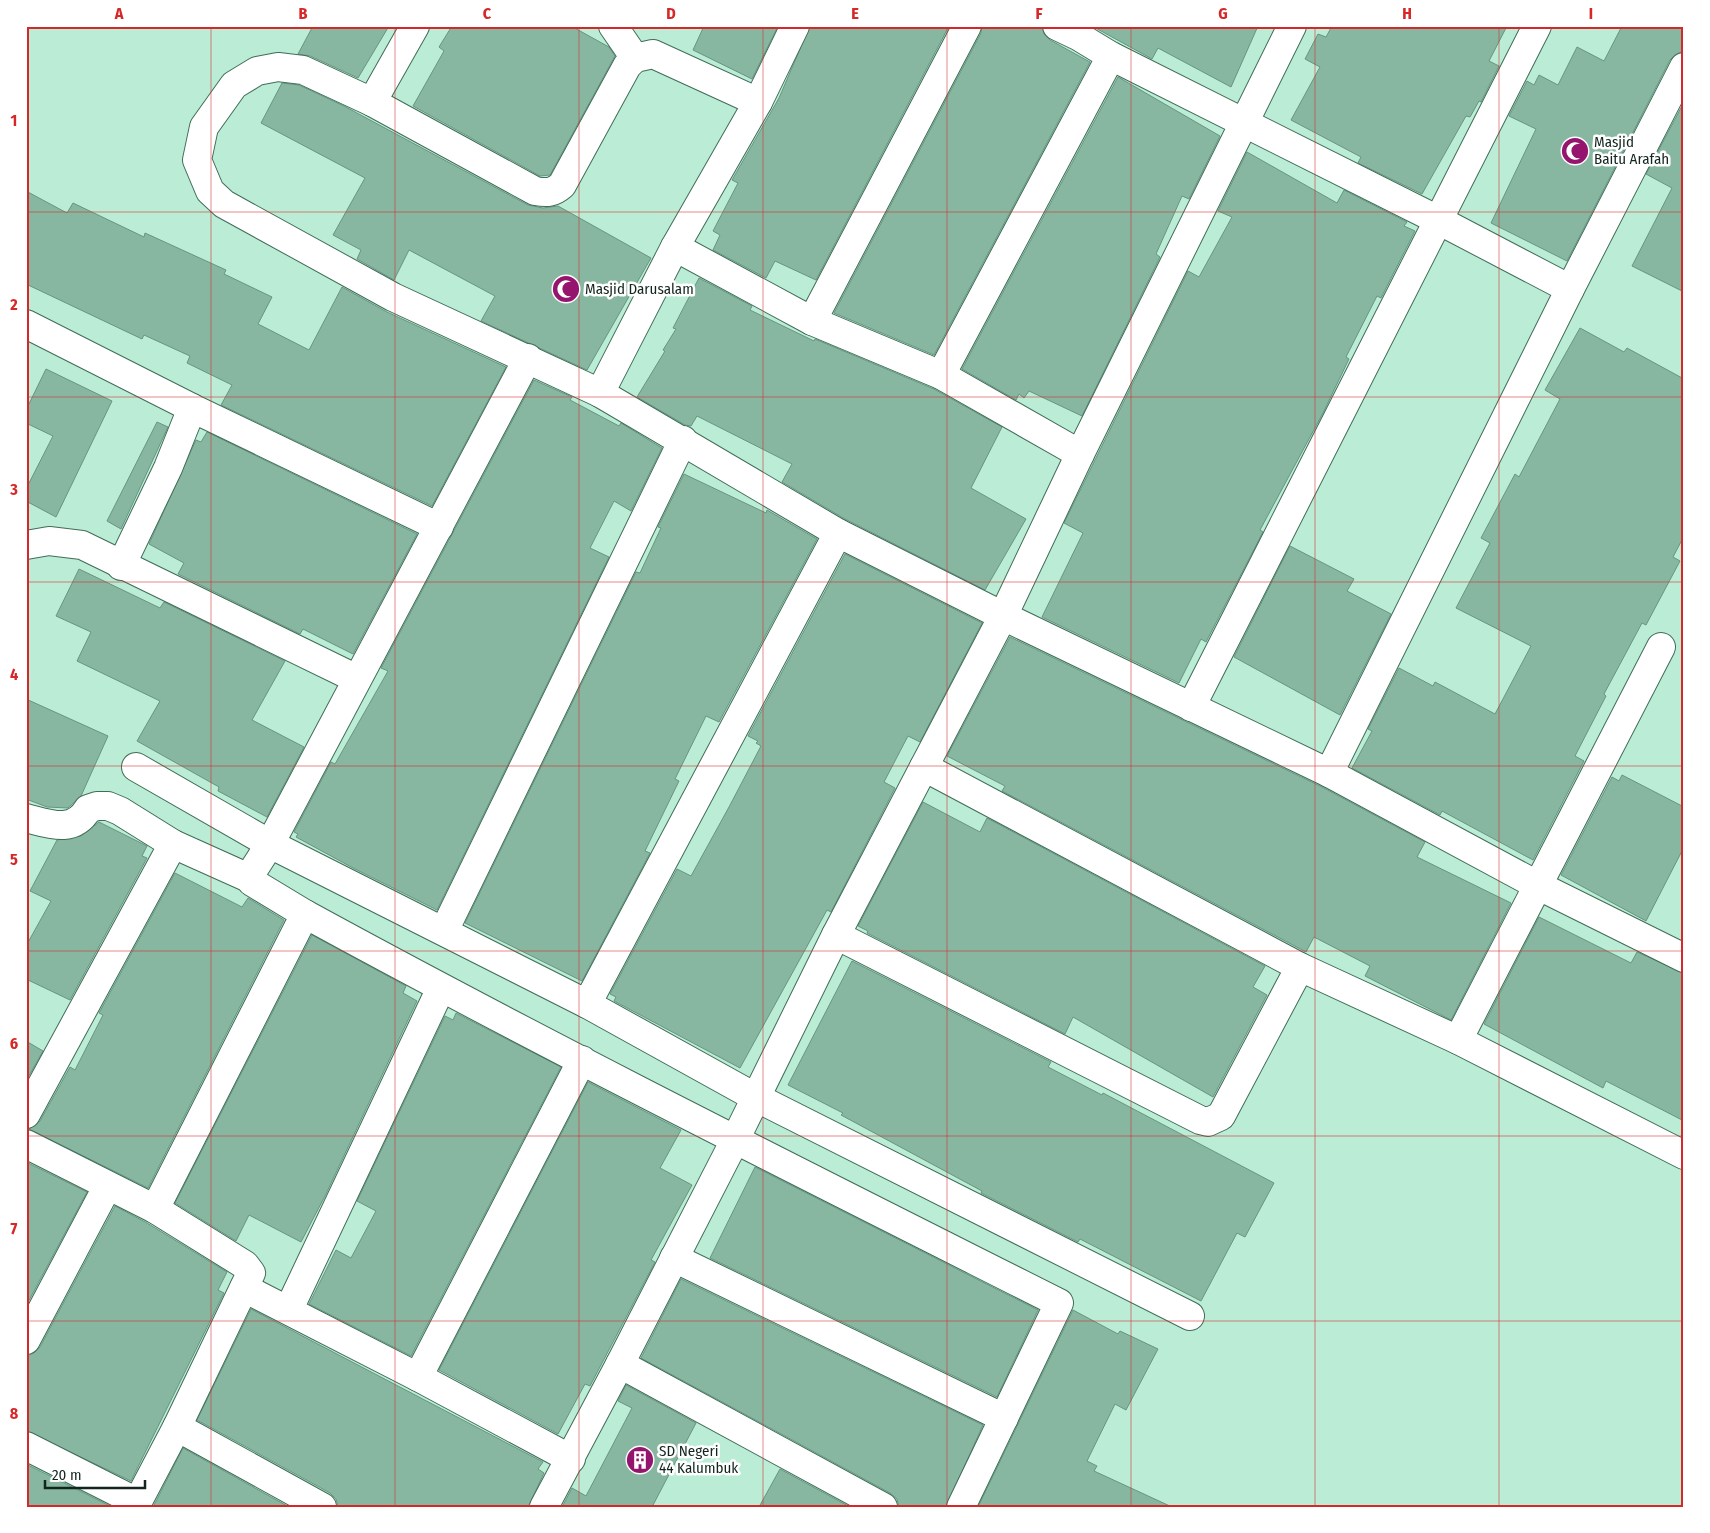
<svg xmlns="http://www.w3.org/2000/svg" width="1710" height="1533" viewBox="0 0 1710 1533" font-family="'Fira Sans Condensed',sans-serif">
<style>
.building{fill:#88b7a1;stroke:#679580}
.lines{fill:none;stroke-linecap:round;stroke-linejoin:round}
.minor-casing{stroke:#406d59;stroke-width:30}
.minor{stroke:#fff;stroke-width:28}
.grid{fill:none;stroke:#d62828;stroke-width:1;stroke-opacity:0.55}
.labels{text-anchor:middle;stroke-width:5;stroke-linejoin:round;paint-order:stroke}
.poi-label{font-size:15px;fill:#13261e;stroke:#fff;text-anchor:start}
.neatline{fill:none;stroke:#d62828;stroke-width:2}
.grid-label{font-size:16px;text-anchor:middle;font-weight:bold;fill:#d62828}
</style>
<rect width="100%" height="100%" fill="#bbecd5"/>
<g class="building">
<path d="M313 26H389L358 78 310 56 298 54Z"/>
<path d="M452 26H571L609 47 615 56 550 175 540 176 413 106 444 51 439 47Z"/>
<path d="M704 26H778L752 79 693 50Z"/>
<path d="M810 26H949L816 280 775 261 766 278 713 250 720 235 713 231 738 183 732 180 779 98Z"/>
<path d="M982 26H1042L1044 34 1050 40 1090 62 934 355 834 313 981 33Z"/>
<path d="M1092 26H1258L1231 87 1158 48 1152 59Z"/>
<path d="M1332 26H1507L1489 61 1499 66 1481 102 1479 101 1470 117 1466 116 1422 194 1358 163 1361 157 1291 120 1320 67 1305 59 1318 34 1326 37Z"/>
<path d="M1622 26H1684V51L1676 54 1670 60 1567 261 1491 223 1536 129 1509 116 1527 81 1534 85 1539 75 1558 85 1577 47 1604 61Z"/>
<path d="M1118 77 1220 136 1189 199 1182 196 1156 254 1160 257 1082 416 1029 391 1024 398 1019 394 1016 400 962 369Z"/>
<path d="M282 83 299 85 344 106 528 205 543 208 558 206 651 258 587 370 481 321 495 296 409 250 394 280 357 259 361 250 333 235 365 178 261 123Z"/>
<path d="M1684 102V292L1632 266 1672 188 1646 174Z"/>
<path d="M1247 152 1337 203 1344 190 1407 222 1404 226 1415 231 1381 298 1377 296 1346 357 1349 359 1323 413 1260 530 1263 532 1206 642 1201 639 1179 683 1042 617 1083 533 1064 523 1188 271 1199 277 1232 217 1218 211Z"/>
<path d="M26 191 67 213 73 203 144 237 145 233 226 270 224 274 272 297 258 324 309 350 342 287 387 312 506 367 432 506 221 405 232 385 187 363 190 356 144 335 142 339 26 284Z"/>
<path d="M699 278 752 306 750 310 814 341 815 339 934 389 1002 427 971 488 1026 519 985 590 845 519 782 482 792 464 697 416 691 426 685 425 637 397 665 351 663 350 676 329 673 328Z"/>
<path d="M1580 328 1624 352 1627 348 1684 379V536L1673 557 1680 561 1646 625 1642 623 1604 694 1606 696 1575 756 1584 761 1533 860 1442 811 1440 815 1352 768 1372 731 1368 729 1399 668 1433 686 1435 682 1495 714 1531 646 1456 608 1490 543 1481 538 1515 474 1519 477 1560 399 1545 390Z"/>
<path d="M46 369 112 401 56 517 26 501V489L53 436 26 423V410Z"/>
<path d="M534 380 572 397 570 400 619 426 621 423 662 448 631 511 614 501 590 548 609 557 437 910 353 868 296 837 298 834 294 832 331 762 335 764 388 671 381 668Z"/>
<path d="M157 422 168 427 121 529 107 521Z"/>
<path d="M207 432 417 534 353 654 303 629 300 634 178 574 184 563 149 544 196 440 201 442Z"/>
<path d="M684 474 766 513 767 510 817 539 719 722 706 716 675 779 679 781 645 851 650 853 582 981 465 923 636 572 640 573 661 528 658 527Z"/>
<path d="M1290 546 1354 579 1347 591 1391 614 1340 715 1234 657Z"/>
<path d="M845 554 982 623 920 742 908 736 884 782 895 788 831 912 827 910 740 1068 614 1001 616 997 610 994 677 869 691 876 729 807 761 746 756 743 758 741 748 736Z"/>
<path d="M79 569 160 608 164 602 285 661 252 720 304 747 267 817 218 791 219 787 137 741 160 701 77 661 91 632 56 616Z"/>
<path d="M1010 637 1322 787 1425 842 1417 857 1511 903 1451 1020 1365 976 1370 966 1314 937 1306 952 1002 791 1005 786 947 756Z"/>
<path d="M26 699 108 736 81 796 68 808 47 807 26 799Z"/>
<path d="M1622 775 1684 807V847L1646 921 1561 875 1612 777 1619 781Z"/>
<path d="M923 802 980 832 987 818 1265 966 1253 987 1267 995 1213 1097 1073 1017 1065 1034 867 933 868 931 858 926Z"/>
<path d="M99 822 147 846 142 856 147 858 70 1000 26 979V946L51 901 30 891 57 840 81 836Z"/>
<path d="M175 873 242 907 248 898 284 920 148 1188 29 1129 40 1121 70 1067 75 1070 103 1015 99 1013Z"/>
<path d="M1539 917 1631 963 1637 952 1684 973V1121L1606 1081 1603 1088 1484 1024Z"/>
<path d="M312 935 406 986 403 993 417 1001 325 1196 301 1242 249 1215 236 1241 175 1203Z"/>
<path d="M852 961 1051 1062 1048 1067 1102 1095 1103 1093 1274 1183 1245 1237 1237 1233 1201 1301 1080 1239 1078 1242 981 1193 982 1191 841 1115 843 1113 788 1085Z"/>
<path d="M456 1013 561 1067 411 1356 309 1304 336 1250 351 1258 376 1211 357 1201 445 1016 453 1020Z"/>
<path d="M26 1041 43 1051 26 1081Z"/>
<path d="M588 1082 681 1130 660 1168 692 1185 651 1260 655 1262 590 1386 585 1384 558 1434 439 1370Z"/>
<path d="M26 1162 87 1192 26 1306Z"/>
<path d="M755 1167 1038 1310 997 1397 710 1258Z"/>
<path d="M115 1206 147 1223 227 1272 218 1290 224 1293 131 1481 26 1431V1356L34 1353 40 1347Z"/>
<path d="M681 1279 983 1425 946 1507H899L897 1499 890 1493 641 1358Z"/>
<path d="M251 1309 543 1462 538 1469 544 1473 528 1507H338L336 1499 330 1493 197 1420Z"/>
<path d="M1073 1310 1118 1334 1120 1331 1158 1349 1126 1410 1115 1404 1087 1461 1097 1466 1094 1471 1172 1507H978Z"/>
<path d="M626 1385 696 1423 652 1507H562L572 1488 586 1496 632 1408 618 1401Z"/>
<path d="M183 1448 289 1507H153Z"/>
<path d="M26 1464 112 1507H26Z"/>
<path d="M780 1469 850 1507H759Z"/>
</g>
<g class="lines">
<defs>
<g id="minor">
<path d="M613 26 635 58"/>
<path d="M1057 26 1078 36 1111 56 1440 221 1570 289"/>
<path d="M372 102 415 26"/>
<path d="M758 102 653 54 635 58 627 66 562 185C553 193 547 193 535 191L372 102 303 70 278 67 257 71 234 85 204 127 197 160 210 191 224 204 393 297 600 393 838 533 1003 616 1329 773 1537 885 1684 958"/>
<path d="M675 247 812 321 941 375 1080 454"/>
<path d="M812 321 967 26"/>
<path d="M26 324 192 408"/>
<path d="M941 375 1111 56"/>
<path d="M600 393 675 247 758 102 795 26"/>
<path d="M26 545 49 541 82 545 357 679"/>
<path d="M121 566 168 468 192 408 439 527"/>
<path d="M1191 707 1537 26"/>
<path d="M136 767 270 844 587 1004 755 1097 1190 1316"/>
<path d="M1329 773 1570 289 1684 67"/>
<path d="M26 818C50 824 73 834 88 809L97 806H108L120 811 173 844 251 879"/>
<path d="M305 914C554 1050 807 1176 1059 1303L961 1507"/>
<path d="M444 931 683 440"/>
<path d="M836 935 1200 1120 1208 1122 1221 1116 1300 967 924 767"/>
<path d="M1300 967 1458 1040 1684 1155"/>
<path d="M587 1004 838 533"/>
<path d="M1458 1040 1661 647"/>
<path d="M26 1114 173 844"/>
<path d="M26 1144 155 1209 245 1265 251 1273 177 1427"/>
<path d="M155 1209 305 914 252 882V872L270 844 528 358"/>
<path d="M674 1258 1004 1418"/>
<path d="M244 1288 418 1377 571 1459"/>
<path d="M289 1309 441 988"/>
<path d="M26 1340 107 1187"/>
<path d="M620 1364 883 1507"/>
<path d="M418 1377 582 1060"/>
<path d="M26 1446 137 1502"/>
<path d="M135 1507 177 1427 322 1507"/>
<path d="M544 1507 620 1364 735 1140 836 935 1003 616 1080 454 1292 26"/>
</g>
</defs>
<use href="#minor" class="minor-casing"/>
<use href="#minor" class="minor"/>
</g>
<path class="grid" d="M211 26V1507M395 26V1507M579 26V1507M763 26V1507M947 26V1507M1131 26V1507M1315 26V1507M1499 26V1507M26 212H1684M26 397H1684M26 582H1684M26 766H1684M26 951H1684M26 1136H1684M26 1321H1684"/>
<defs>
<symbol id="mosque-disc" viewBox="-11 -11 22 22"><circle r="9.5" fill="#94146e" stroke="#fff"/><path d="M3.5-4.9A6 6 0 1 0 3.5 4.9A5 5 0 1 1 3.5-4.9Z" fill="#fff"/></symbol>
<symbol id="building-disc" viewBox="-11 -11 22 22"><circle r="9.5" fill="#94146e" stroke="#fff"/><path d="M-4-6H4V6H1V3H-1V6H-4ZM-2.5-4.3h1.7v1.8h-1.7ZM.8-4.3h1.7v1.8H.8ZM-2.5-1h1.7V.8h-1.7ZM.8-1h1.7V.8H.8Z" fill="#fff"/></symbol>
</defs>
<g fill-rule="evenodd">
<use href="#mosque-disc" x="1559" y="135" width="32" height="32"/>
<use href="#mosque-disc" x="550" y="273" width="32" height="32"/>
<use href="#building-disc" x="624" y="1444" width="32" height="32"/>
</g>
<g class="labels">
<g class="poi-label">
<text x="1594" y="147">Masjid<tspan x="1594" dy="17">Baitu Arafah</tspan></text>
<text x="585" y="294">Masjid Darusalam</text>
<text x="659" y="1456">SD Negeri<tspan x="659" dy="17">44 Kalumbuk</tspan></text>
</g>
</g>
<rect width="1710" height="1533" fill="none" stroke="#ffffff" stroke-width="55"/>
<path d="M45 1480v8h100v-8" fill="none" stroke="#13261e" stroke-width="2.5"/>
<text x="52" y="1480" font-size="15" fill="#13261e" stroke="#ffffff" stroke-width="4" paint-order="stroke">20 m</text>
<rect x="28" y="28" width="1654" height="1478" class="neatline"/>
<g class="grid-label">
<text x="119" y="19">A</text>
<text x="303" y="19">B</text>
<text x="487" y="19">C</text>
<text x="671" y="19">D</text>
<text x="855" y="19">E</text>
<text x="1039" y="19">F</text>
<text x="1223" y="19">G</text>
<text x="1407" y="19">H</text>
<text x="1591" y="19">I</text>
<text x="14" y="126">1</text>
<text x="14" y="310">2</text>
<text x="14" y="495">3</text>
<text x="14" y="680">4</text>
<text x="14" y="865">5</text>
<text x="14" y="1049">6</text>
<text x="14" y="1234">7</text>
<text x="14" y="1419">8</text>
</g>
</svg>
